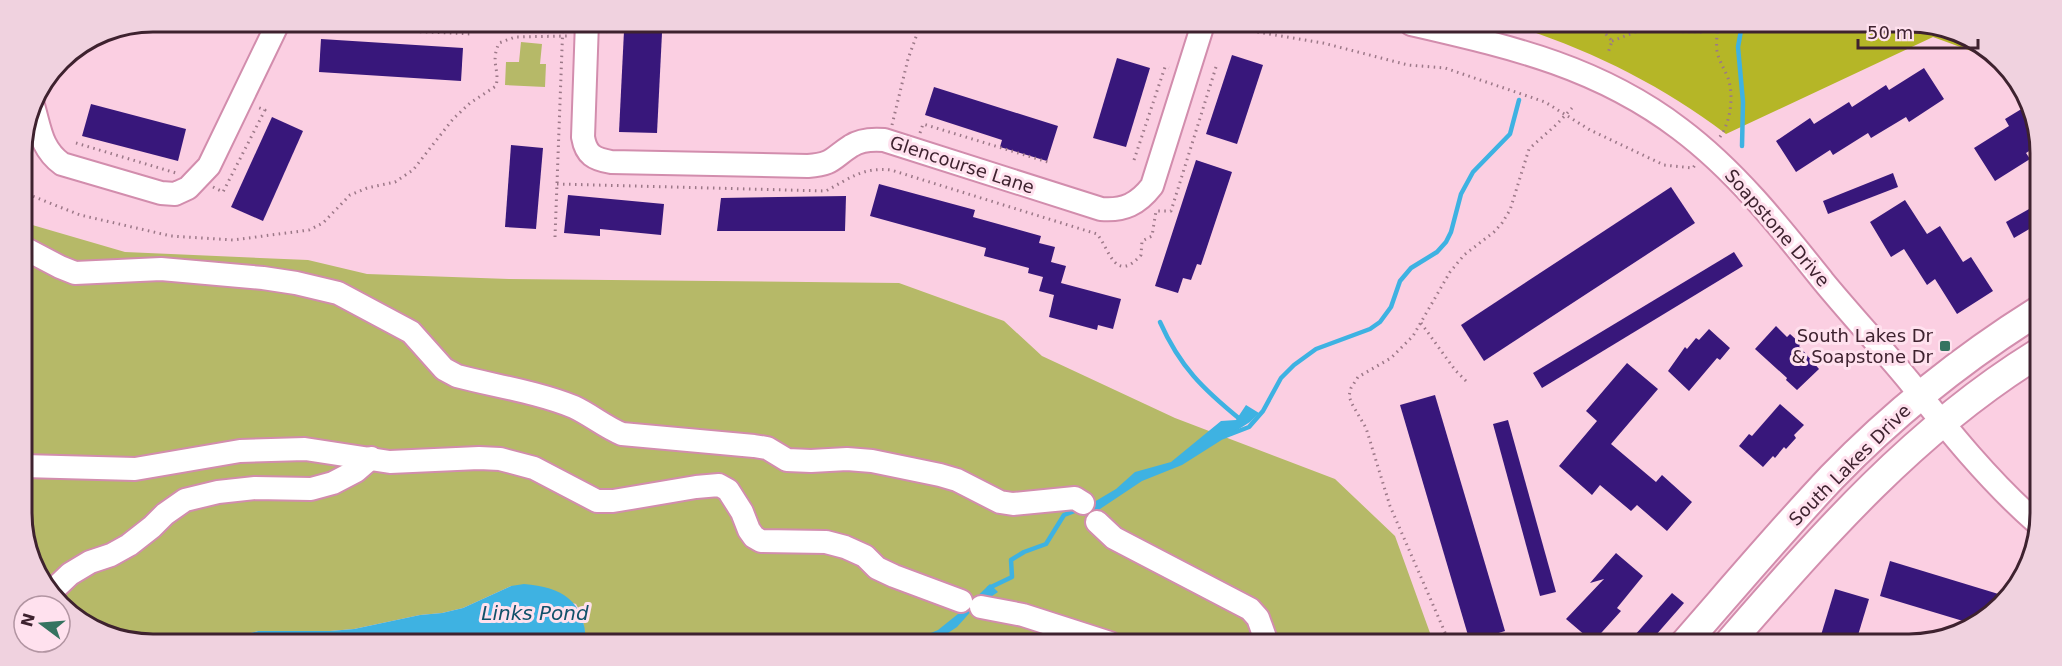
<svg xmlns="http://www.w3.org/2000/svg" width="2062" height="666" viewBox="0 0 2062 666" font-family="'DejaVu Sans',sans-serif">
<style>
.green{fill:#b6b968}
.forest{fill:#b5b627}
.water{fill:#3eb2e2}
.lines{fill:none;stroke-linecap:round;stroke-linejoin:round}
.stream{stroke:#3eb2e2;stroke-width:4.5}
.building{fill:#38177b}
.minor-casing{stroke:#d28dad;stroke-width:26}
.major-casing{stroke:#d28dad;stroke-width:32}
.path{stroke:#9c7888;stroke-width:3;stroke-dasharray:1.5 4.5;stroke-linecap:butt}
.minor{stroke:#fff;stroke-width:22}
.major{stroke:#fff;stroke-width:28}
.poi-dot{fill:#367360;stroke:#ffe1ee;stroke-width:2}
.labels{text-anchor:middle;stroke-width:6;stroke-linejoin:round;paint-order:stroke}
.street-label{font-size:18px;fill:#3e222f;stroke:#ffe1ee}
.poi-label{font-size:18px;fill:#3e222f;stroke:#ffe1ee;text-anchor:end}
.water-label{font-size:20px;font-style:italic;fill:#11516a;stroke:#ffe1ee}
.rim{fill:none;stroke:#3e222f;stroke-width:3}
</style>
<rect width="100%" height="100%" fill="#fbcfe2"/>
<g class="green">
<path d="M521 42 542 44 540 64H546L545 87 505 85 506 62H519Z"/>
<path d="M22 222 125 252 308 260 367 274 509 279 899 283 1004 321 1042 356 1175 418 1335 479 1395 536 1434 644 586 642 582 615 576 604 511 586 463 608 442 613 420 615 354 629 330 631H258L251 633 245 641 118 640 54 601 23 539Z"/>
</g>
<path class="forest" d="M1508 24 1944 26 1996 58 1993 59 1933 37 1726 134C1660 84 1587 48 1508 24Z"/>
<g class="water">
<path d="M1246 405 1259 413 1250 422 1182 465 1142 481 1094 513 1089 505 1116 489 1135 472 1171 462 1221 421 1236 420Z"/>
<path d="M524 584C562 587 585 601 586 642L245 641 251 633 258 631H330L354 629 420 615 442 613 463 608 511 586Z"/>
<path d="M990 584 998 592 974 608 957 627 945 635 928 642H909L938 630 963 610Z"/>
</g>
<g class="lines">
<g class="stream">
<path d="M1742 146 1743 102 1738 47 1742 25"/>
<path d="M1160 322C1180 367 1203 389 1241 420"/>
<path d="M1223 437 1249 427 1263 411 1281 378 1294 365 1316 349 1370 329 1380 322 1391 307 1400 281 1411 268 1437 252 1446 242 1451 232 1461 194 1473 172 1510 134 1519 100"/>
<path d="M989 588 1012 577 1011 560 1024 552 1046 544 1064 515 1080 509"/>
</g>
</g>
<g class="building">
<path d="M624 31 662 33 657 133 619 132Z"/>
<path d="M321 39 463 48 461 81 319 72Z"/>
<path d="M1232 55 1263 65 1237 144 1206 134Z"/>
<path d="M1117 58 1150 68 1126 147 1093 138Z"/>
<path d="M1924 68 1944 99 1909 122 1906 117 1871 138 1868 133 1833 155 1830 150 1796 172 1776 141 1810 118 1814 124 1849 102 1852 107 1886 85 1889 90Z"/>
<path d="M934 87 1058 126 1047 161 1000 147 1002 140 925 115Z"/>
<path d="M91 104 186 129 178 161 82 136Z"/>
<path d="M2028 105 2039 127 2038 145 2026 153 2030 159 1995 181 1974 148 2009 126 2005 119Z"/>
<path d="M272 117 303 131 263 221 231 207Z"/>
<path d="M511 145 543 148 536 229 505 227Z"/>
<path d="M1196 160 1232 172 1201 265 1197 264 1191 280 1183 278 1178 293 1155 286Z"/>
<path d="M1893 173 1898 187 1828 214 1823 201Z"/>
<path d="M879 184 975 210 973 217 1041 236 1039 243 1055 247 1051 262 1066 266 1061 283 1121 299 1113 329 1098 325 1097 330 1049 317 1054 295 1039 291 1043 277 1028 273 1029 268 984 256 986 248 870 216Z"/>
<path d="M1671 187 1695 223 1484 361 1461 325Z"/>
<path d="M568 195 664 204 661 235 600 229V236L564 233Z"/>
<path d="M846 196 845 231H717L721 198Z"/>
<path d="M1905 200 1927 234 1940 226 1963 262 1971 257 1993 291 1957 314 1935 279 1927 285 1904 249 1891 257 1870 222Z"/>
<path d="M2038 204V224L2014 238 2006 222Z"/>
<path d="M1734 252 1743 266 1542 388 1533 373Z"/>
<path d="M1776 326 1787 337 1790 334 1801 344 1799 346 1819 369 1797 390 1786 380 1787 378 1755 349Z"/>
<path d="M1709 329 1730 348 1720 360 1717 358 1689 391 1668 371 1685 347 1687 349 1696 338 1699 340Z"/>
<path d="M1627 363 1658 389 1611 444 1656 482 1662 475 1692 502 1667 531 1637 505 1631 511 1600 485 1592 495 1559 466 1597 421 1586 411Z"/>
<path d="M1435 395 1505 631 1470 642 1400 405Z"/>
<path d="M1780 404 1804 425 1794 435 1796 438 1786 449 1784 447 1775 458 1773 456 1763 467 1739 446 1749 434 1752 436Z"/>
<path d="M1508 420 1556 592 1540 596 1493 424Z"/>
<path d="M1616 553 1643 576 1617 608 1621 611 1593 642 1566 619 1604 579 1590 583Z"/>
<path d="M1890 561 2005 596 1990 618 1973 624 1880 596Z"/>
<path d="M1835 589 1869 599 1855 645H1818Z"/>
<path d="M1672 593 1684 603 1648 644H1627Z"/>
</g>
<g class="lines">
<defs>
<g id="minor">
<path d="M587 22 583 137C586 155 594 159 611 162L808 166C834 164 832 158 851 146 860 140 872 139 884 140L1101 209C1124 211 1138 204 1152 186L1203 24"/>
<path d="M1411 24C1510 47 1597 66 1680 129 1736 171 1780 227 1823 281 1851 315 1881 347 1909 381 1949 431 1989 481 2037 523"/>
<path d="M32 102C40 127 40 148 62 164L161 193 175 194 188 188 209 166 279 21"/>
<path d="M22 247 60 267 75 273 161 269 263 278 296 283 338 293 411 332 444 369 457 376C495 386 537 392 574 407 591 415 605 427 622 434L754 446 767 448 787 460 811 461 847 459 872 461 940 475 957 480 1000 502 1013 504 1075 498 1083 503"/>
<path d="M23 466 135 469 240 451 305 449 390 462 479 458 500 459 534 468 597 501H613L696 487 719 485 728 490 742 512 749 530 754 537 761 541 826 542 845 547 865 556 877 568 894 576 961 601"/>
<path d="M1097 522 1114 538 1250 609 1258 618 1267 643"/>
<path d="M50 593 70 574 90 562 111 555 129 545 152 527 165 514 185 500 218 492 255 488 311 489 333 483 356 471 371 458"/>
<path d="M981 607 1023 615 1110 643"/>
</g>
<g id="major">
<path d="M1684 644C1733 588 1781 531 1832 477 1894 413 1963 358 2038 311"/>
<path d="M1728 644C1822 536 1914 430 2037 354"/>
</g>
</defs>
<use href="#minor" class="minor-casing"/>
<use href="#major" class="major-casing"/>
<g class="path">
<path d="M318 21V27L472 34 473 22"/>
<path d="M1598 25 1612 41 1608 53"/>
<path d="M1894 25 1957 34"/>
<path d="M1222 26 1323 43 1408 65 1445 68 1545 102 1590 130 1664 165 1693 168 1695 165"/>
<path d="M1718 26C1717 34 1716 43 1717 51 1719 61 1724 68 1728 78 1734 95 1731 123 1719 138"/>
<path d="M606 32 619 22"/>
<path d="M1612 41 1638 31 1705 32 1722 25"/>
<path d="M892 125 908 59 921 23"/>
<path d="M920 133 923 124 1051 163"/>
<path d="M76 143 176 173"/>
<path d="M1134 160 1165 67 1169 68"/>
<path d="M557 184 826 191C850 178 863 167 891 170L1097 234C1110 250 1115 284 1141 255L1142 241 1152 236 1156 211H1171L1216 67"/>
<path d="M213 187 223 192 265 110 257 107"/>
<path d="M22 192 80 215 171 236 233 240 309 230 323 223 350 195 367 188 395 182 413 170 453 119 470 103 496 86C500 69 490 63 499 43L515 37 567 36"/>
<path d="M555 237 563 22"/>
<path d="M1421 323 1455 370 1467 382"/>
<path d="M1450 644 1390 506 1366 428 1352 404 1349 396 1351 388 1358 377 1391 358 1413 336 1450 272 1464 255 1494 232 1502 223 1510 210 1529 149 1557 124 1572 108"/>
<path d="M1507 644 1519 640"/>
</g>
<use href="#minor" class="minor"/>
<use href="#major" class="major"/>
</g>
<rect class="poi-dot" x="1939" y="340" width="12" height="12" rx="3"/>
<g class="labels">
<g class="street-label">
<text transform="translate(962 165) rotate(18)" y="6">Glencourse Lane</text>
<text transform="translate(1777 228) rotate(49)" y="6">Soapstone Drive</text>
<text transform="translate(1850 465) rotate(-45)" y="6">South Lakes Drive</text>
</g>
<g class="poi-label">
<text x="1933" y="342">South Lakes Dr<tspan x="1933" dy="21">&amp; Soapstone Dr</tspan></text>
</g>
<g class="water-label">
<text x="535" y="620">Links Pond</text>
</g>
</g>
<path d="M0 0H2062V666H0ZM153 32H1909A121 121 0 0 1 2030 153V513A121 121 0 0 1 1909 634H153A121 121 0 0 1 32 513V153A121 121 0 0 1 153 32Z" fill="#f0d2df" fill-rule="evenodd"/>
<path class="rim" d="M153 32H1909A121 121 0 0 1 2030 153V513A121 121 0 0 1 1909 634H153A121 121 0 0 1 32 513V153A121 121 0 0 1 153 32Z"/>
<g transform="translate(42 624) rotate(286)"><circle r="28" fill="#ffe1ee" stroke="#b295a2" stroke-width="1.5"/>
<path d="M0-4.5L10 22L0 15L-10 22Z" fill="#367360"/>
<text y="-9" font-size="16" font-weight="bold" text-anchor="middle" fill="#3e222f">N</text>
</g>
<path d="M1858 39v9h120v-9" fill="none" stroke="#3e222f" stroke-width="3"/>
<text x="1867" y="39" font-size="18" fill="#3e222f" stroke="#ffe1ee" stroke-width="4.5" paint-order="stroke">50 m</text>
</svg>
